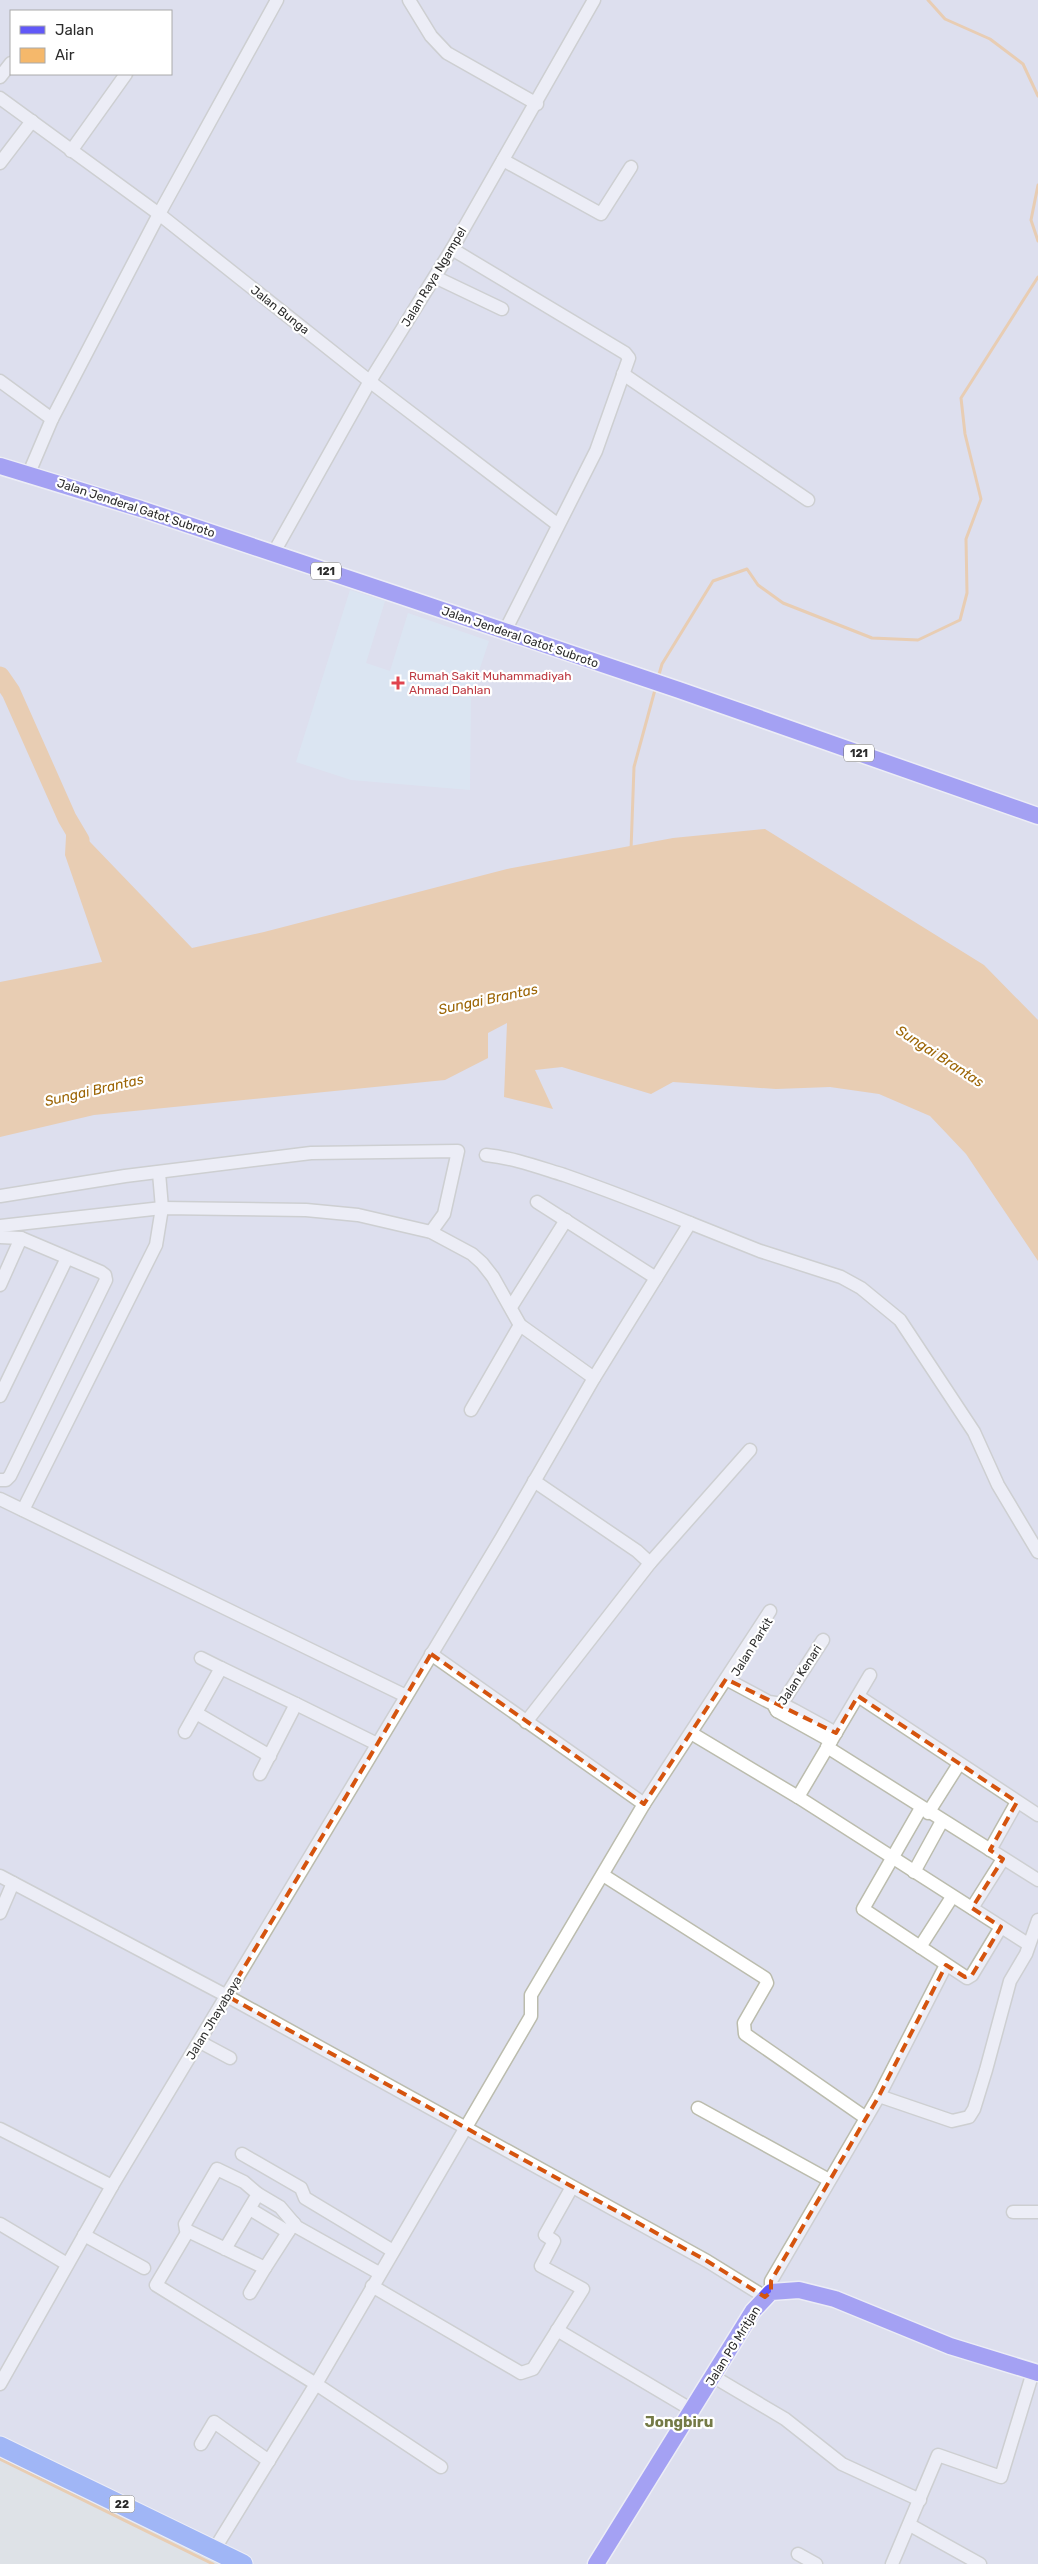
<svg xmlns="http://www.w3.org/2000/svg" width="1038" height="2564" viewBox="0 0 1038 2564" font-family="Rubik,sans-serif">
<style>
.industrial{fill:#e1e6de}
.medical{fill:#daeef5}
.water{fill:#f5b86b}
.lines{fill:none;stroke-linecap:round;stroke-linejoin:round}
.stream{stroke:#f5b86b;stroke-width:3}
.river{stroke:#f5b86b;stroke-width:19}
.minor-casing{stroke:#bbbcad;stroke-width:15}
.major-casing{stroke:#fff;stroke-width:19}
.highway-casing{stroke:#fff;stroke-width:21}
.minor{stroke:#fff;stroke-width:12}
.major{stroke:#6158f8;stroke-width:16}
.highway{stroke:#5785ff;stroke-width:19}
.marked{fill:none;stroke:#d5540f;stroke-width:4;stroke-dasharray:10 6;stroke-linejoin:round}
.health-dot{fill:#e0444e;stroke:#fff;stroke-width:2}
.labels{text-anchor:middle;stroke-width:4.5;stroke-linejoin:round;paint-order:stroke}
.shield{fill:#fff;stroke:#6b6b6b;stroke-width:1}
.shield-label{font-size:11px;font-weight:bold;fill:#2b2b2b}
.street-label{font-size:12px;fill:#2b2b2b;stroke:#fff}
.health-label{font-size:12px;fill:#be3a42;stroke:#fff;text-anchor:start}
.water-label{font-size:14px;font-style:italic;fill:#9d6607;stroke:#fff}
.quarter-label{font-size:15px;font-weight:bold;fill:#747a46;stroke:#fff}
</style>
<rect width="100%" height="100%" fill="#dddfee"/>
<path class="industrial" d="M0 2455 222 2564H0Z"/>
<path class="medical" d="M350 590 385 601 366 663 390 671 408 613 489 641 471 695 470 790 351 780 296 762Z"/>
<path class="water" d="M67 818 192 948 264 932 507 869 673 838 765 829 984 965 1038 1020V1261L966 1154 930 1116 879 1094 830 1087 776 1089 673 1082 651 1094 562 1067 535 1070 553 1109 504 1097 507 1023 488 1033V1058L445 1080 94 1115 0 1137V982L102 962 65 855Z"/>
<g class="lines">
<g class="stream">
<path d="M928 0 945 19 990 39 1023 64 1038 96"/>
<path d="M1038 185 1031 220 1038 241"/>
<path d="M658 678 662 664 713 581 747 569 758 585 783 603 872 638 918 640 960 620 967 593 966 539 981 499 965 434 961 398 1038 277"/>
<path d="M631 850 634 767 656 686"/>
<path d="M0 2459 213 2564"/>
</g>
<path class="river" d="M0 676 11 692 67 818 80 840"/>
<defs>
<g id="minor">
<path d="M409 0 431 36 447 53 537 104"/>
<path d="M0 77 11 63"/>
<path d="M0 98 159 214 377 387 557 524"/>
<path d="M71 151 126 74"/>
<path d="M503 160 601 214 631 167"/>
<path d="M0 163 32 121"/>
<path d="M452 249 625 353 629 358 596 451 505 631"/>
<path d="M435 277 502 309"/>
<path d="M623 374 808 500"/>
<path d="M0 381 52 419"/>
<path d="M29 473 52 419 159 214 277 0"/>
<path d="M273 554 370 381 452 249 594 0"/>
<path d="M486 1155C514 1158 538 1167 564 1175 607 1190 648 1206 690 1223"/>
<path d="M0 1196 125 1176 311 1153 458 1151 444 1214 431 1232"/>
<path d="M537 1202 656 1278"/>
<path d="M0 1226 162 1208 306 1210 358 1215 431 1232 472 1254 482 1263 493 1277 520 1325 594 1378"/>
<path d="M0 1237 21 1238 101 1272 105 1275 106 1280 10 1476 6 1480H0"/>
<path d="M0 1285 21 1238"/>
<path d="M511 1307 566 1220"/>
<path d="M0 1396 67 1258"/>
<path d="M471 1410 520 1325"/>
<path d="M534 1481 637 1551 650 1563 750 1450"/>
<path d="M0 1499 406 1696"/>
<path d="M23 1510 156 1245 162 1208 159 1173"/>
<path d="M431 1654 644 1804"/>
<path d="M201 1658 221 1668"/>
<path d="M726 1679 769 1702 782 1704 794 1710 836 1733"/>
<path d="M858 1696 1038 1815"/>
<path d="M296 1704 377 1744"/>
<path d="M773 1704 777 1711 831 1741"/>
<path d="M777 1711 823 1640"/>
<path d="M196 1713 270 1756"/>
<path d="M526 1722 650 1563"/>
<path d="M185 1732 221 1668 296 1704 260 1774"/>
<path d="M691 1733 798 1797 1028 1944"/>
<path d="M827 1747 1038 1880"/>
<path d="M798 1797 870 1675"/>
<path d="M921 1808 863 1909 967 1978 972 1975 1001 1927"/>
<path d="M928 1813 959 1764"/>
<path d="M990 1850 1017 1802"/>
<path d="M914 1872 942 1821"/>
<path d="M603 1875 765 1978 767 1983 744 2023 745 2034 866 2118"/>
<path d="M0 1876 227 1996 707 2261 765 2297"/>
<path d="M972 1908 1003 1859"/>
<path d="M0 1913 13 1883"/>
<path d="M920 1947 952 1897"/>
<path d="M200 2042 230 2058"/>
<path d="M879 2096 946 1965"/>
<path d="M698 2108 829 2180"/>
<path d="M0 2129 112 2186"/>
<path d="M242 2154 301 2188 305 2198 393 2251"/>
<path d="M258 2194 280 2207 297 2227 379 2273"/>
<path d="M250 2209 288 2232"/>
<path d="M1013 2212H1038"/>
<path d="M0 2224 67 2264"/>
<path d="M188 2231 156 2285 316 2384 441 2467"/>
<path d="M84 2235 144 2268"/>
<path d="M225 2249 258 2194 244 2182 217 2169 185 2224 186 2230 265 2268 294 2223"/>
<path d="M372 2286 521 2373 533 2369 583 2289 541 2266 554 2241 545 2235 572 2187"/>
<path d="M771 2292V2281L879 2096 952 2121 969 2117 974 2109 986 2070 1010 1981 1026 1954 1038 1920"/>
<path d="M250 2293 265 2268"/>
<path d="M557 2330 692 2410"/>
<path d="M714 2377 785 2419 842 2464 920 2500"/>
<path d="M0 2384 112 2186 502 1537 594 1378 690 1223 760 1251 841 1277 861 1288 900 1320 974 1432 998 1485 1038 1552"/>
<path d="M201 2444 214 2422 269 2461"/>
<path d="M910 2525 980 2564"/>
<path d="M214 2550 316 2384 531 2016V1995L644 1804 770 1611"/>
<path d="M798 2554 816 2564"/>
<path d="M892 2564 938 2455 1001 2477 1033 2372"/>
</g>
<g id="major">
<path d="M0 466 141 509 398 595 679 690 1038 816"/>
<path d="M596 2564 753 2311 771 2292 799 2290 835 2299 950 2346 1038 2373"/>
</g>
<path id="highway" d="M0 2446 243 2564"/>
</defs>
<use href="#minor" class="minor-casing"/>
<use href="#major" class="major-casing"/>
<use href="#highway" class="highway-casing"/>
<use href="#minor" class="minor"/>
<use href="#major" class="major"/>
<use href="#highway" class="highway"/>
</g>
<path d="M0 0H1038V2564H0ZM431 1654 644 1804 726 1679 836 1733 858 1696 1017 1802 990 1850 1003 1859 972 1908 1001 1927 972 1975 965 1977 946 1965 879 2096 771 2281V2292L765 2297 707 2261 227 1996Z" fill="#dddfee" fill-opacity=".55" fill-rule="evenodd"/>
<path class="marked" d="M431 1654 644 1804 726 1679 836 1733 858 1696 1017 1802 990 1850 1003 1859 972 1908 1001 1927 972 1975 965 1977 946 1965 879 2096 771 2281V2292L765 2297 707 2261 227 1996Z"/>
<path class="health-dot" d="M395.5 675.5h5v5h5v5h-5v5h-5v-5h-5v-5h5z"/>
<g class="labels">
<g class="shield">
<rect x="311" y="562.5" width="30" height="17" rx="4"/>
<rect x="844" y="744.5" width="30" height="17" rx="4"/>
<rect x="109.5" y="2495.5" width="25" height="17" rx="4"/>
</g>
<g class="shield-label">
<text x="326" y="575">121</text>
<text x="859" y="757">121</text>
<text x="122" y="2508">22</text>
</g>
<g class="street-label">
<text transform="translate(434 277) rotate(-59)" y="4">Jalan Raya Ngampel</text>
<text transform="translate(280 310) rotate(38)" y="4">Jalan Bunga</text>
<text transform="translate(136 508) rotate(18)" y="4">Jalan Jenderal Gatot Subroto</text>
<text transform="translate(520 637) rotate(19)" y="4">Jalan Jenderal Gatot Subroto</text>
<text transform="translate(752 1647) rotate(-58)" y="4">Jalan Parkit</text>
<text transform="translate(800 1675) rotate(-57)" y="4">Jalan Kenari</text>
<text transform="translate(214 2018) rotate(-59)" y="4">Jalan Jhayabaya</text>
<text transform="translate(733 2346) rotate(-58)" y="4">Jalan PG Mritjan</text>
</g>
<g class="health-label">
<text x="409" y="680">Rumah Sakit Muhammadiyah<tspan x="409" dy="14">Ahmad Dahlan</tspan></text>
</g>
<g class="water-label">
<text transform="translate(488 999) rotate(-12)" y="5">Sungai Brantas</text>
<text transform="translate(940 1056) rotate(33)" y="5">Sungai Brantas</text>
<text transform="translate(94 1090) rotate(-13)" y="5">Sungai Brantas</text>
</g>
<g class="quarter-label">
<text x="679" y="2427">Jongbiru</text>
</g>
</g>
<rect x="10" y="10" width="162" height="65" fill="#ffffff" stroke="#aaaaaa"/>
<rect x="20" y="26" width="25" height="8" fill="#6158f8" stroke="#aaaaaa"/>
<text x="55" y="35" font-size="15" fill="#2b2b2b">Jalan</text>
<rect x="20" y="48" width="25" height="15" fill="#f5b86b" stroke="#aaaaaa"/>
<text x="55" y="60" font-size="15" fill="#2b2b2b">Air</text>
</svg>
